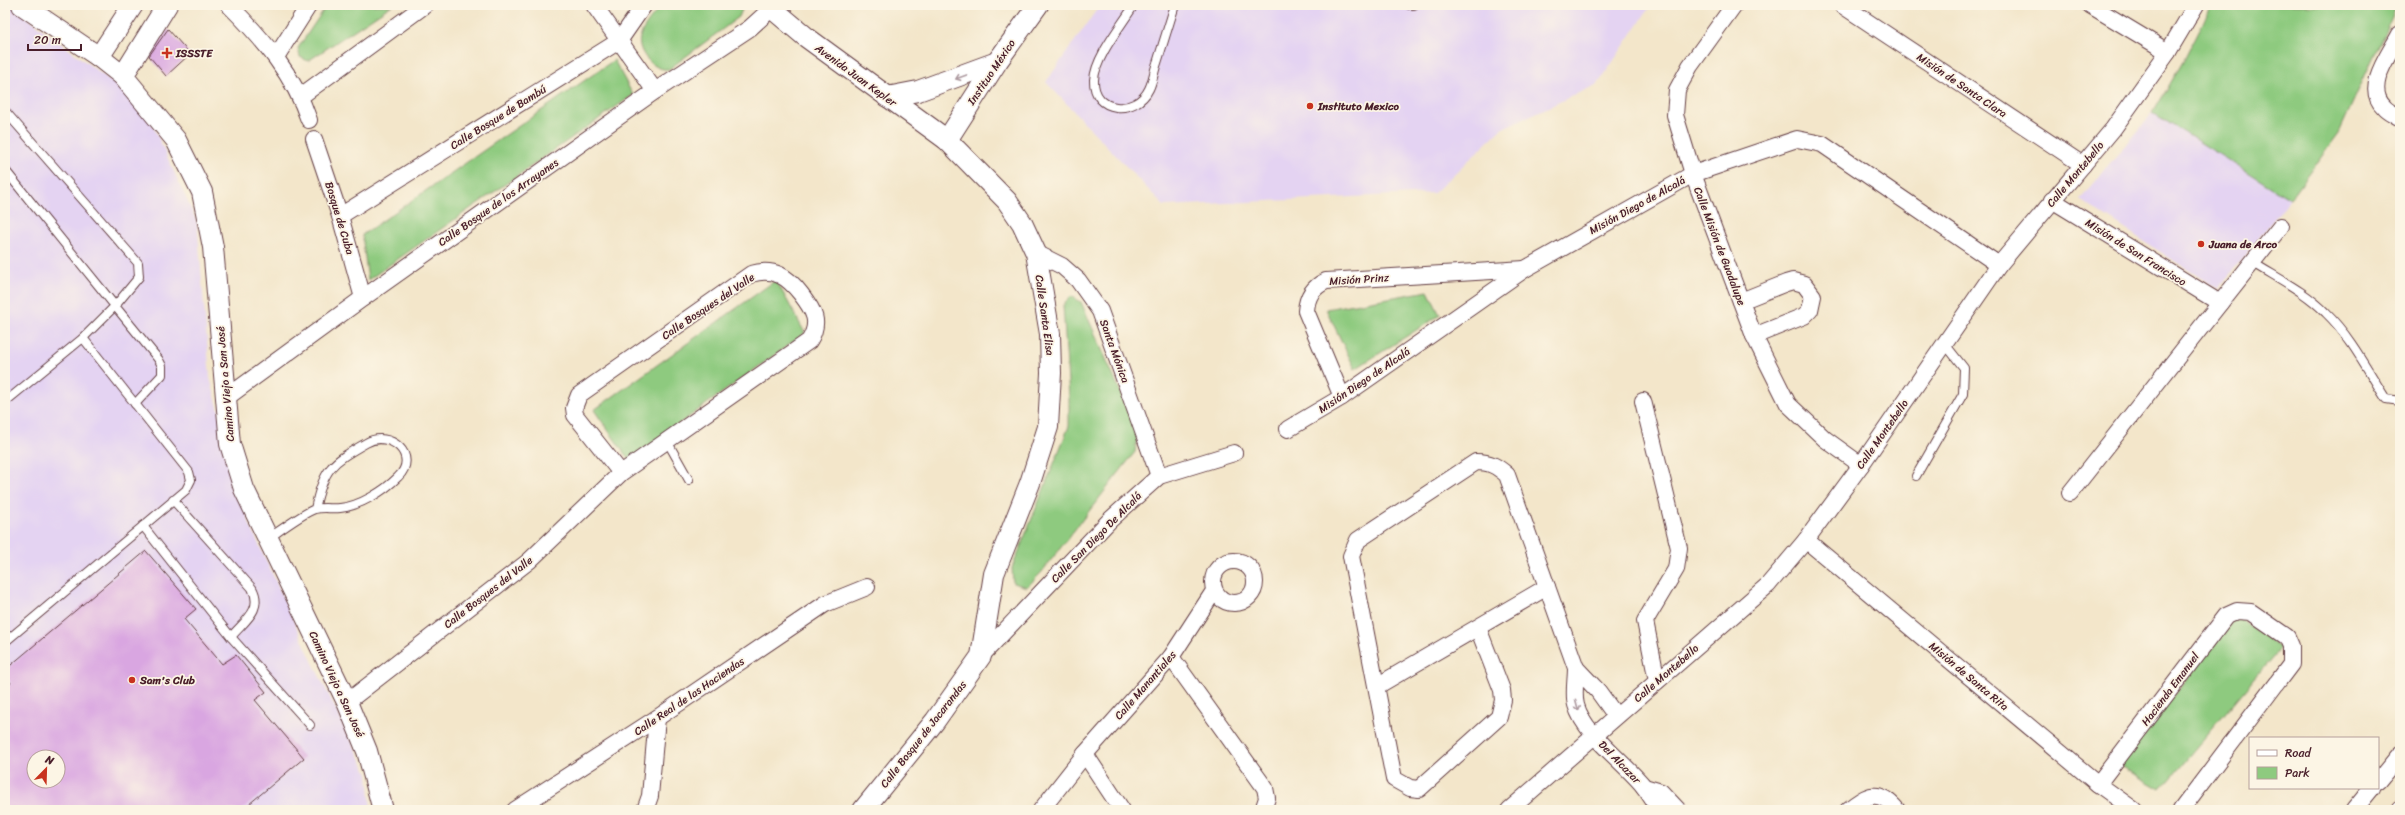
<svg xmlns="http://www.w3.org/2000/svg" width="2405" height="815" viewBox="0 0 2405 815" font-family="Sriracha,sans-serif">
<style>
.built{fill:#e4d3f2;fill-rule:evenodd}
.green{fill:#8eca7f;stroke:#6c7455}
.building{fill:#d9a6e1;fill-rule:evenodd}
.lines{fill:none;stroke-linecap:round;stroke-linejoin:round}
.service-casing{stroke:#633d43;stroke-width:10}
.minor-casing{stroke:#633d43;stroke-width:18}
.tertiary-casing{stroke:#633d43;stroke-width:22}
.service{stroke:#fff;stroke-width:8}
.minor{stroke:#fff;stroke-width:16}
.tertiary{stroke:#fff;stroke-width:20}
.oneway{stroke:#ae9aa0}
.poi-dot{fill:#c8321e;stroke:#fcf5e5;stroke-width:1.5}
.labels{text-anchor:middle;stroke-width:3.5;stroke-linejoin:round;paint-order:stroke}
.poi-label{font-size:11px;font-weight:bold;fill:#4a1f2b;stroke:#fcf5e5;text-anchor:start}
.street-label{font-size:11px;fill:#4a1f2b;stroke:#fcf5e5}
</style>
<rect width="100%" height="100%" fill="#fcf5e5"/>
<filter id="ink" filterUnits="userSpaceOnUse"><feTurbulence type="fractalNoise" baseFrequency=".025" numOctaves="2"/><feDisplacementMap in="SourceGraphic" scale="8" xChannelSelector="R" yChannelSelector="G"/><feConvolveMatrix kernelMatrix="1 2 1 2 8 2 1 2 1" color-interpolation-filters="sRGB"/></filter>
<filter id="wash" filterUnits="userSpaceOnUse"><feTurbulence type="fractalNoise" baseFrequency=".012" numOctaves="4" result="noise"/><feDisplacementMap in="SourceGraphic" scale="16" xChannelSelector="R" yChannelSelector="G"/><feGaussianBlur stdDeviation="0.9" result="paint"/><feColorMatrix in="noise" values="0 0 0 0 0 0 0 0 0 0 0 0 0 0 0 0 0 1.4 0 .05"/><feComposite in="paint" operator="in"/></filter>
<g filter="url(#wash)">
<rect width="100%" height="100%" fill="#f3e6ca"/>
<g class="built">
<path d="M5 5H10L144 106 197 222 210 378 250 525 313 663 368 774 371 810H5ZM34 757H58V781H34Z"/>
<path d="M1100 5H1651L1598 84 1501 129 1434 193 1164 206 1046 82Z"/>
<path d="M2153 113 2290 199 2218 289 2080 200Z"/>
</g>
<g class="green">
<path d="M327 5H392L308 61 300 57 298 48Z"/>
<path d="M661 5H744L739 17 669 69C655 72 636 52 640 37 643 26 655 14 661 5Z"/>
<path d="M2212 5H2397L2339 133 2290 199 2153 113 2184 60Z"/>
<path d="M614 60 633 95 368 280 362 235Z"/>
<path d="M776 280 805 333 629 460 594 410Z"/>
<path d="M1428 291 1440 315 1355 369 1326 309Z"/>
<path d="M1071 296 1081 302 1138 432 1135 452 1041 573 1027 587 1013 583 1012 568 1069 426V398L1063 305Z"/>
<path d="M2235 615 2280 648 2161 789 2121 766Z"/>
</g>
<g id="blocks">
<g class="building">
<path d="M168 29 190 54 166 76 149 56Z"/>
<path d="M146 551 196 609 184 619 222 664 236 655 266 692 255 700 304 758 242 810H5V688L11 683 5 676V670ZM34 757H58V781H34Z"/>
</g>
</g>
</g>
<g filter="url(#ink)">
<use href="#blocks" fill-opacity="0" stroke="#633d43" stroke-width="1"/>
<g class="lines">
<defs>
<g id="service">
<path d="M1134 5C1122 25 1095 57 1094 80 1093 113 1136 116 1149 89 1153 81 1154 71 1157 63 1163 44 1169 24 1175 5"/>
<path d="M1409 5H1414"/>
<path d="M5 111 138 263 139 277 115 306 159 360 162 366V375L135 404"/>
<path d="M5 170 115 306 83 338"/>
<path d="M2252 262C2277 278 2306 292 2326 313 2351 337 2368 371 2386 399L2400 401"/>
<path d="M5 402 83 338 189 472 191 480 186 490 5 642"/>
<path d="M667 441 689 480"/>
<path d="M1916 476 1963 394 1964 368 1945 344"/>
<path d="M143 526 231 637C244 621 264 610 252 588L173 500"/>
<path d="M269 538C279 531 305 512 315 509 323 507 332 509 340 508 360 506 384 491 398 477 420 456 390 429 366 443 331 463 324 468 315 509"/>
<path d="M231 637 310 725"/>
</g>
<g id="minor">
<path d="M229 5C263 39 294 75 309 120"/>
<path d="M594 5 655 91"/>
<path d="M1734 5 1690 66 1677 90 1675 115 1693 174 1754 336 1788 404 1825 439 1861 465"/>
<path d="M1842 5 2083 165"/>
<path d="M2090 5 2168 52"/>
<path d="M2400 34C2390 54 2363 87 2384 107 2388 112 2395 114 2400 118"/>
<path d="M276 57 309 5"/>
<path d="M301 96 425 5"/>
<path d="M314 139 340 216 363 298"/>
<path d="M2052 200 2220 303"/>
<path d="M340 216 619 41 644 5"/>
<path d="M1036 253 1062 266 1078 280 1100 311 1159 476"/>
<path d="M1741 301 1786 283 1793 281 1804 284 1813 296 1810 310 1804 316 1754 336"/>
<path d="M1342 397 1306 311C1307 296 1313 287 1326 281L1525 269"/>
<path d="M226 398 363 298 655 91 750 28 772 8"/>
<path d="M1643 401 1679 548 1676 569 1645 621 1657 681"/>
<path d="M1288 429 1342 397 1525 269 1693 174 1797 139 1822 144 1999 265"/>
<path d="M2070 493 2281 226"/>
<path d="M1806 540 2098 784 2134 810"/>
<circle cx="1234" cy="582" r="21"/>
<path d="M1478 628 1502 690 1503 700 1499 717 1419 789 1410 788 1394 779 1351 556 1358 540 1476 462C1490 462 1497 466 1507 475L1576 668C1576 680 1573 694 1576 705 1584 735 1626 763 1645 788 1650 795 1654 803 1661 810"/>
<path d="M981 656 1110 520 1159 476 1234 453"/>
<path d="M1171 657 1265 788 1267 798 1263 810"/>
<path d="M1576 668 1598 691 1616 716"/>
<path d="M1377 686 1547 587"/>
<path d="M347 702 529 561 621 473 809 341C821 322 814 311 801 294 788 277 774 267 751 274L579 395 574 408 575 415 621 473"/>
<path d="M1085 754 1122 810"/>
<path d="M2378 781 2400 754"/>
<path d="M2098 784 2226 616 2237 611 2251 612 2287 637 2291 646V664L2181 810"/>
<path d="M1644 787 1661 792 1678 810"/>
<path d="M515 810 657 718 825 604 867 587"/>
<path d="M645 810 650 796 657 718"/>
<path d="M1041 810 1085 754 1171 657 1214 591"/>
<path d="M1509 810 1768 585 1806 540 1861 465 1999 265 2113 129 2168 52 2196 5"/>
<path d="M1848 810C1868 794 1879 788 1897 810"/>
<path d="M2354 810 2372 788"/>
<path d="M2399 810 2400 809"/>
</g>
<g id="tertiary">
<path d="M22 5 99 57 123 76 176 140 202 192 213 247 230 444 244 489 347 702 367 751 383 810"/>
<path d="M768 5 806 37 947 140 1007 201 1022 223 1036 253 1050 334 1051 373 1048 427 1030 483 994 574 981 656 935 721 863 810"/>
<path d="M99 57 133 5"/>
<path d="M123 76 167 5"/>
<path d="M887 97 918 91 997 62"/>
<path d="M947 140 997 62 1038 5"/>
</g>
</defs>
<use href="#service" class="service-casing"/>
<use href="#minor" class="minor-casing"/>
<use href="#tertiary" class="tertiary-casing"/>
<use href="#service" class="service"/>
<use href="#minor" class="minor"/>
<use href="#tertiary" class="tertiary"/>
</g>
<defs><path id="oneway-shaft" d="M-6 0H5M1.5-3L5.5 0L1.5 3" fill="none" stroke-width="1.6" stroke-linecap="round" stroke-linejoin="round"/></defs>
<g class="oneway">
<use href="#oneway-shaft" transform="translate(961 77) rotate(160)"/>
<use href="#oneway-shaft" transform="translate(1577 705) rotate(75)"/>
</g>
</g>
<g class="poi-dot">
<path d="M165 47h4v4h4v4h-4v4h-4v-4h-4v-4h4z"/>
<circle cx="1310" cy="106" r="4"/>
<circle cx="2201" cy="244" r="4"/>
<circle cx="132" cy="680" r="4"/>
</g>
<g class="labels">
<g class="poi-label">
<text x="176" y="57">ISSSTE</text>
<text x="1318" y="110">Instituto Mexico</text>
<text x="2209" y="248">Juana de Arco</text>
<text x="140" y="684">Sam's Club</text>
</g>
<g class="street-label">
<text transform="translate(991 72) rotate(-56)" y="4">Instituo México</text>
<text transform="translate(856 75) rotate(36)" y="4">Avenida Juan Kepler</text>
<text transform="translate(1962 85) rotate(34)" y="4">Misión de Santa Clara</text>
<text transform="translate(498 117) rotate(-32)" y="4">Calle Bosque de Bambú</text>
<text transform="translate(2075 174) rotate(-50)" y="4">Calle Montebello</text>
<text transform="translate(498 202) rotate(-35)" y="4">Calle Bosque de los Arrayanes</text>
<text transform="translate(1637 205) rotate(-29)" y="4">Misión Diego de Alcalá</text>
<text transform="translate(340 218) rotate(73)" y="4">Bosque de Cuba</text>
<text transform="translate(1720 246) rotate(69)" y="4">Calle Misión de Guadalupe</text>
<text transform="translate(2136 252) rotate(32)" y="4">Misión de San Francisco</text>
<text transform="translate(1359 279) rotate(-4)" y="4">Misión Prinz</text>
<text transform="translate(708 306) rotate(-34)" y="4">Calle Bosques del Valle</text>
<text transform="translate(1045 315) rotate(82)" y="4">Calle Santa Elisa</text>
<text transform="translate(1115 351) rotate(70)" y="4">Santa Mónica</text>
<text transform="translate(1364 380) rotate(-34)" y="4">Misión Diego de Alcalá</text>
<text transform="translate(225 384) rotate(-95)" y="4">Camino Viejo a San José</text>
<text transform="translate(1882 434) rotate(-55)" y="4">Calle Montebello</text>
<text transform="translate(1096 537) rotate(-45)" y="4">Calle San Diego De Alcalá</text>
<text transform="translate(488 592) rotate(-38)" y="4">Calle Bosques del Valle</text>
<text transform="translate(1666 673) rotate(-41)" y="4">Calle Montebello</text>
<text transform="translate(1969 676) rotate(40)" y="4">Misión de Santa Rita</text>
<text transform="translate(337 684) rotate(65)" y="4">Camino Viejo a San José</text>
<text transform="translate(1145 685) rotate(-49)" y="4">Calle Manantiales</text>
<text transform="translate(2170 689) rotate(-53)" y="4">Hacienda Emanuel</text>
<text transform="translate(689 696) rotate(-34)" y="4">Calle Real de las Haciendas</text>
<text transform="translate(923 734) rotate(-52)" y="4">Calle Bosque de Jacarandas</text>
<text transform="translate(1620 762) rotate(46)" y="4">Del Alcazar</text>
</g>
</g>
<rect width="2405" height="815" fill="none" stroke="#fcf5e5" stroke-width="20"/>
<rect x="2249" y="737" width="130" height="52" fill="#fcf5e5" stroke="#b59f9b"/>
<rect x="2257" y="750" width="20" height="6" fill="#ffffff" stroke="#b59f9b"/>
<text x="2285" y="757" font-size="12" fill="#4a1f2b">Road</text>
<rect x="2257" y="767" width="20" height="12" fill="#8eca7f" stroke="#b59f9b"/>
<text x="2285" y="777" font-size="12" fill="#4a1f2b">Park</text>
<g transform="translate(46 769) rotate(23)"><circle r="19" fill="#fcf5e5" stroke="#b59f9b"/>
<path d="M0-3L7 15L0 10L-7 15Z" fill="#c8321e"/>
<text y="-6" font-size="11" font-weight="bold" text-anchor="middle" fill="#4a1f2b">N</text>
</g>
<path d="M28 44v6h53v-6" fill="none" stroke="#4a1f2b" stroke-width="2"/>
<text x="34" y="44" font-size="12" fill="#4a1f2b" stroke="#fcf5e5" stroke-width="3" paint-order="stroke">20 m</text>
</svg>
